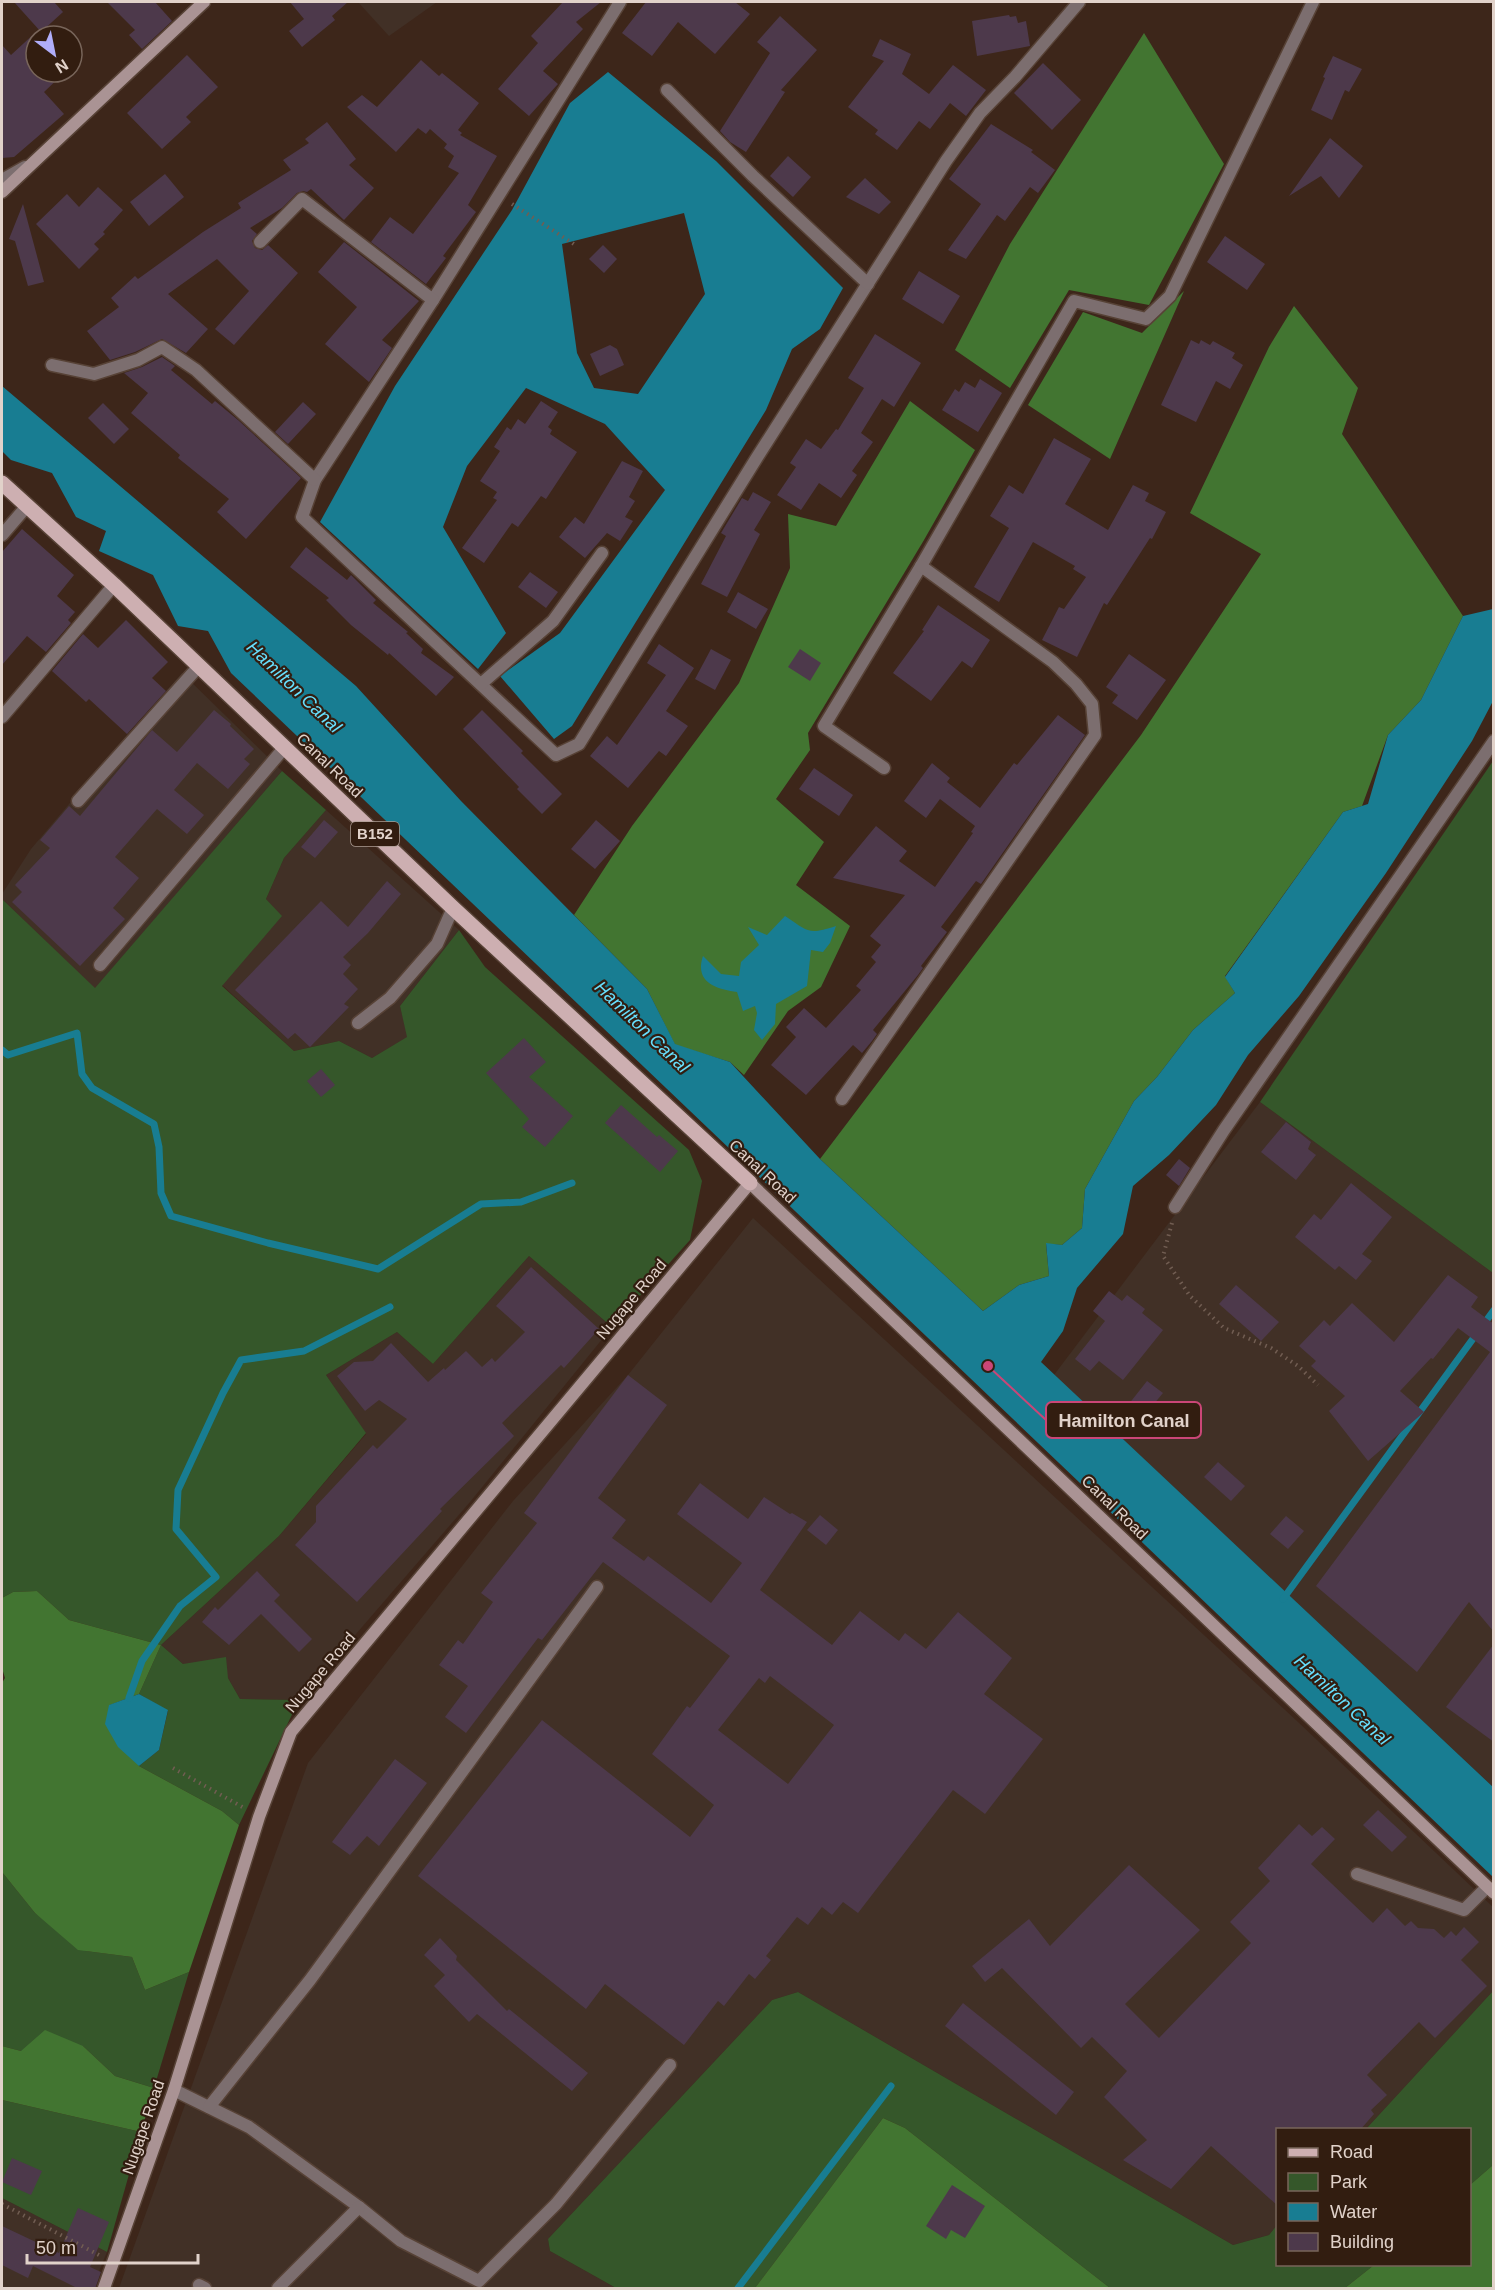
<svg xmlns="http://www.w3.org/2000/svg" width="1495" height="2290" viewBox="0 0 1495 2290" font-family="Arial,sans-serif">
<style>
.industrial{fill:#413026}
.green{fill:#35572a}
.forest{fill:#427531}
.water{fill:#187d92;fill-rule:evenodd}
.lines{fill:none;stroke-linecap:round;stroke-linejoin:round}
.stream{stroke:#187d92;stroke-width:7}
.building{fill:#4d394b;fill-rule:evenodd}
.lane-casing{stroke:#574236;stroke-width:15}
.street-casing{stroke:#574236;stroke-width:15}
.secondary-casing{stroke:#574236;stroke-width:15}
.primary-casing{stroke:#574236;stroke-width:18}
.path{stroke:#715d52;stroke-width:4;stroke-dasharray:1.5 4.5;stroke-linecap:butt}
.lane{stroke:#7c6e6f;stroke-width:12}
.street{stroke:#7c6e6f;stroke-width:12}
.secondary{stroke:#aa9394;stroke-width:12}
.primary{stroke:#cdafb1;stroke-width:15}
.labels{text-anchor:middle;stroke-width:4.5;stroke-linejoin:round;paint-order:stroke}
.shield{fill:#321d10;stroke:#ac9c92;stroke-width:1.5}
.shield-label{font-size:15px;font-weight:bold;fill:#e1d2ca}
.street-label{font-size:16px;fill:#e1d2ca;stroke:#321d10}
.water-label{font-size:18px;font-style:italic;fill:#67e0fe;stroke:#321d10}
.leader{fill:none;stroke:#ca4677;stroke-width:2}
.callout-dot{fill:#ca4677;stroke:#321d10;stroke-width:2}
.callout{fill:#321d10;stroke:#ca4677;stroke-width:2}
.callout-label{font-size:18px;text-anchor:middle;font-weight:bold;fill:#e1d2ca}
</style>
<rect width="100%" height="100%" fill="#3d261a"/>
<g class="industrial">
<path d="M358 2H437L389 36Z"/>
<path d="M182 673 282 771 95 989 2 899V894L31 849 118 746Z"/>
<path d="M326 810 459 930 400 1006 408 1037 372 1058 339 1041 294 1051 222 985 281 916 266 899 284 858Z"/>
<path d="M1260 1102 1493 1273V1787L1054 1375Z"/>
<path d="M753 1218 1298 1722 1493 1907V1991L1366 2129 1278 2130 1277 2225 1269 2235 1233 2245 798 1992 772 2000 548 2239 550 2251 616 2288H119L308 1763 513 1501 628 1375Z"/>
<path d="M529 1256 612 1327 470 1502 299 1700 240 1699 228 1678 183 1664 161 1645 279 1536 366 1434 326 1375 397 1332 433 1364Z"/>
<path d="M2 2198 107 2252 92 2288H2Z"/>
</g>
<g class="green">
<path d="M1493 761V1273L1260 1102Z"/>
<path d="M282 771 326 810 284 858 266 899 282 916 222 986 294 1051 339 1041 372 1058 407 1037 400 1006 459 930 485 967 689 1150 702 1181 690 1240 612 1327 529 1256 433 1364 397 1332 326 1375 366 1433 279 1536 161 1645 183 1664 226 1657 228 1678 240 1699 299 1700 239 1825 222 1811 139 1766 159 1750 168 1711 139 1694 161 1645 69 1620 37 1591 13 1592 2 1598V899L95 988Z"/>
<path d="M2 1872 35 1913 86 1951 132 1957 145 1990 189 1972 154 2088 115 2076 83 2046 21 2051 2 2046Z"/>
<path d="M1493 1991V2165L1470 2185V2130L1366 2129Z"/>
<path d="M798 1992 1233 2245 1269 2235 1277 2225 1278 2264 1374 2265 1345 2288H1110L905 2128 883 2118 755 2288H616L550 2251 548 2239 772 2000Z"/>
<path d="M2 2100 141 2132 107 2252 2 2198Z"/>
</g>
<g class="forest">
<path d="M1144 33 1224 164 1149 305 1069 290 1010 388 955 350 1010 244Z"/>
<path d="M1184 291 1110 459 1028 405 1083 312 1142 333Z"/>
<path d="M1294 306 1358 388 1342 434 1463 616 1421 700 1388 735 1362 806 1343 812 1225 976 1235 993 1193 1030 1157 1077 1134 1101 1085 1189 1082 1228 1062 1245 1046 1244 1049 1276 1019 1285 983 1311 820 1159 1141 735 1261 554 1190 513 1269 347Z"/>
<path d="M910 401 975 450 924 540 808 733 810 750 776 799 824 842 796 885 850 926 821 987 788 1011 744 1075 730 1062 675 1045 647 989 574 915 632 826 739 683 790 568 788 514 836 526Z"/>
<path d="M37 1591 69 1620 161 1645 139 1694 110 1705 139 1766 222 1811 239 1825 189 1972 145 1990 132 1957 78 1950 35 1913 2 1872V1683L5 1678 2 1668V1598L13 1592Z"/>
<path d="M45 2030 83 2046 115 2076 154 2088 141 2132 2 2100V2046L21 2051Z"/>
<path d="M883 2118 905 2128 1110 2288H755Z"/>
<path d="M1493 2165V2288H1345L1374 2265 1470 2264V2185Z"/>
</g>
<g class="water">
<path d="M608 72 716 161 843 288 820 329 792 349 766 410 572 726 554 739 500 676 560 633 665 490 605 424 526 388 467 466 443 527 506 633 478 669 320 522 395 386 512 210 570 103ZM684 213 705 294 638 394 594 388 577 353 562 244Z"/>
<path d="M2 386 356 686 461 801 647 989 675 1044 730 1062 820 1159 983 1311 1019 1285 1049 1276 1046 1243 1062 1245 1082 1228 1085 1189 1134 1101 1157 1077 1193 1030 1235 993 1225 977 1343 812 1368 804 1388 735 1421 700 1463 616 1493 609V701L1472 741 1386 873 1299 996 1248 1055 1216 1105 1169 1155 1133 1186 1123 1234 1077 1288 1063 1331 1041 1362 1493 1787V1877L231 673 208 631 178 626 153 575 99 551 106 531 76 517 52 473 11 460 2 451Z"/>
<path d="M785 916C809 932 808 935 836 926L830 943 823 952 811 950 807 986 776 1004 775 1024 762 1040 754 1030 757 1013 755 1006 743 1011 737 992C717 989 694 983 703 956L721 974 739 976 741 962 759 945 748 927 767 935Z"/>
<path d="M139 1694 168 1710 159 1750 139 1766 118 1747 105 1724 109 1705Z"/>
</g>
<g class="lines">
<g class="stream">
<path d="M2 1050 8 1055 77 1033 82 1074 92 1088 154 1124 159 1147 161 1193 171 1216 268 1243 378 1269 481 1204 521 1202 572 1183"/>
<path d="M1283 1599 1494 1310"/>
<path d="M129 1698 142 1661 180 1606 216 1577 176 1529 178 1490 223 1393 241 1360 304 1351 390 1307"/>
<path d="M738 2288 891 2086"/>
</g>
</g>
<g class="building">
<path d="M14 2H54L63 12 41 32Z"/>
<path d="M107 2H155L172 21 142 49 129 35 135 30Z"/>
<path d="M290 2H348L332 16 335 20 302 47 289 31 304 19Z"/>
<path d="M563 2H601L576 22 583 29 543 71 558 84 529 116 498 89 538 43 531 36Z"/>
<path d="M646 2H735L750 14 715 54 678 22 652 56 622 33Z"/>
<path d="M1009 15 1010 17 1016 16 1018 23 1026 21 1030 46 977 56 972 21Z"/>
<path d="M780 16 817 50 781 90 785 92 746 152 730 142 720 131 770 53 757 42Z"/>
<path d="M36 32V72H65L44 92 64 114 14 157 2 158V45L11 55Z"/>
<path d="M880 39 911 54 902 74 929 94 953 65 986 90 966 116 950 103 930 129 919 121 897 150 875 134 878 130 848 107 884 61 872 56Z"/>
<path d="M187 55 218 87 186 117 191 122 162 149 127 113Z"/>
<path d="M1333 56 1362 69 1349 92 1345 90 1332 120 1311 110 1325 78 1323 77Z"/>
<path d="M421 60 439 76 442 73 479 103 458 130 462 133 460 135 497 156 468 205 476 212 443 256 446 258 426 284 371 242 390 217 413 234 459 173 448 167 454 156 444 148 447 144 430 129 426 134 418 128 396 152 347 107 362 95 377 107Z"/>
<path d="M1043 63 1081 100 1052 130 1014 93Z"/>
<path d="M327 122 356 159 349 165 374 188 344 220 311 189 307 192 303 191 297 193 282 208 250 228 257 234 252 241 255 248 262 250 268 245 298 273 234 345 215 329 249 291 217 259 168 294 208 329 186 353 162 339 135 352 110 360 87 331 119 307 111 298 135 276 138 279 203 232 241 208 238 203 291 170 283 160 309 143 305 139Z"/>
<path d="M991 124 1033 150 1031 152 1055 170 1038 193 1030 187 1005 221 997 215 966 259 948 250 981 204 949 179Z"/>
<path d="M1330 138 1363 166 1339 198 1321 176 1289 196Z"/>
<path d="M788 156 811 177 793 197 770 176Z"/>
<path d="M165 174 184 197 149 226 130 202Z"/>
<path d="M865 178 891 202 879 214 846 197Z"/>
<path d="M98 187 123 210 103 232 105 234 94 244 99 249 79 269 36 224 67 194 79 207Z"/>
<path d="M23 204 44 282 28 286 15 241 9 239Z"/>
<path d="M1225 236 1265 264 1247 290 1207 262Z"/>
<path d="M344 242 419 301 382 340 392 348 369 382 325 344 357 307 318 272Z"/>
<path d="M603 245 617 259 604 273 589 259Z"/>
<path d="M919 271 960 296 943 324 902 299Z"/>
<path d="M875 334 921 363 894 407 882 399 861 433 873 442 852 471 857 475 841 498 819 483 801 510 777 495 796 467 790 463 806 439 821 449 836 429 838 430 864 388 848 378Z"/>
<path d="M1191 340 1199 344 1201 340 1210 345 1213 341 1235 353 1232 358 1243 365 1230 389 1216 381 1196 422 1161 405Z"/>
<path d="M610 345 617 349 624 365 600 376 590 354Z"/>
<path d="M162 357 175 366 171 370 212 404 215 401 238 420 301 478 246 539 217 512 229 499 178 458 180 455 131 413 148 393 124 373 142 367Z"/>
<path d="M980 379 1002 393 978 432 942 410 955 389 959 392 965 382 975 388Z"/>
<path d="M541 401 558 412 548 427 552 430 550 434 577 452 546 499 541 496 518 527 512 523 484 563 462 548 497 500 493 498 497 492 480 481 500 451 494 447 507 427 511 430 518 419 525 424Z"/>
<path d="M303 402 316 414 288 444 275 432Z"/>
<path d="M103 403 129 429 114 444 88 418Z"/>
<path d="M1054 438 1091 459 1065 504 1108 530 1133 485 1149 493 1145 501 1166 512 1152 539 1150 538 1107 605 1104 603 1077 657 1042 640 1059 607 1064 609 1086 577 1073 569 1075 566 1033 542 999 602 974 587 1009 528 990 516 1009 485 1023 494Z"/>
<path d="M622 461 643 471 629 497 635 501 625 517 633 521 620 541 607 533 585 558 559 537 575 517 584 524Z"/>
<path d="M753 492 771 502 754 530 760 534 727 597 701 584 726 536 721 533 742 498 748 501Z"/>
<path d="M22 529 74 575 57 596 75 612 68 620 71 623 46 652 27 636 2 665V552Z"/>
<path d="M306 547 347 580 351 575 376 600 373 603 408 632 406 633 423 649 421 653 454 677 436 696 389 653 388 655 351 625 326 600 329 598 290 567Z"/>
<path d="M530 572 558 592 546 608 518 587Z"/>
<path d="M738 592 768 609 756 629 727 612Z"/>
<path d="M938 605 990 640 972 668 962 661 931 701 893 673 924 631 922 630Z"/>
<path d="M126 620 168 662 152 678 166 691 127 734 89 699 86 702 52 671 83 634 98 648Z"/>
<path d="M659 644 694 668 666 711 688 726 666 756 659 751 628 788 590 756 607 736 617 745 666 675 647 663Z"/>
<path d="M711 649 731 660 715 690 695 679Z"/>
<path d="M800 649 821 663 810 681 788 667Z"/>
<path d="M1129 654 1166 680 1137 720 1112 703 1118 695 1106 687Z"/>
<path d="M214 710 231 724 230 726 254 749 244 759 250 764 228 789 197 763 174 790 204 815 187 834 157 809 115 857 139 878 113 908 125 919 80 966 12 902 22 892 15 885 50 848 40 840 69 806 80 816 152 730 177 752Z"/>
<path d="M482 710 523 751 521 753 562 794 542 814 517 789 519 787 463 729Z"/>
<path d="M1058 715 1085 735 981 884 976 881 941 927 947 932 921 966 923 968 918 975 873 1030 877 1034 872 1041 862 1053 853 1045 806 1095 771 1065 796 1037 786 1027 804 1008 826 1028 861 990 856 986 876 962 871 957 881 945 870 936 905 895 833 878 876 826 907 851 899 861 935 887 973 833 971 832 975 826 940 799 926 818 904 801 932 763 950 778 947 782 980 808 1014 763 1017 765Z"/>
<path d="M814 768 853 795 839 816 799 789Z"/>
<path d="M324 820 338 832 315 858 301 847Z"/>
<path d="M596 820 620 841 595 869 571 849Z"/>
<path d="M387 881 401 894 368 933 343 957 351 965 343 974 358 989 344 1004 349 1007 310 1047 295 1033 288 1039 235 990 321 901 348 927Z"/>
<path d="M524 1038 546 1062 529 1077 573 1116 545 1147 522 1127 529 1119 486 1073Z"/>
<path d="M321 1069 335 1085 321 1097 307 1081Z"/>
<path d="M621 1105 657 1137 659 1135 678 1151 660 1172 605 1123Z"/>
<path d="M1286 1122 1311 1142 1308 1149 1316 1155 1296 1180 1261 1152Z"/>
<path d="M1179 1159 1190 1168 1179 1186 1166 1175Z"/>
<path d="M1351 1183 1392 1217 1362 1254 1372 1261 1356 1280 1339 1266 1335 1270 1295 1237 1314 1214 1321 1220Z"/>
<path d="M531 1267 599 1329 564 1368 561 1365 502 1423 514 1436 440 1509 442 1511 357 1602 295 1545 316 1522V1506L373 1445 377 1449 407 1419 379 1400 365 1411 337 1376 354 1362 373 1361 391 1343 428 1382 444 1368 445 1370 466 1351 482 1367 492 1358 495 1362 525 1332 496 1306Z"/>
<path d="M1448 1275 1478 1297 1471 1307 1494 1324V1632L1469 1602 1417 1672 1316 1586 1490 1352 1458 1328 1433 1359 1431 1358 1400 1391 1424 1412 1368 1461 1329 1411 1345 1396 1311 1366 1316 1361 1299 1346 1324 1320 1330 1326 1352 1303 1394 1342Z"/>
<path d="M1236 1285 1279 1322 1261 1341 1219 1304Z"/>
<path d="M1109 1291 1122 1301 1127 1295 1145 1309 1142 1313 1163 1330 1123 1380 1099 1361 1090 1371 1075 1359 1105 1321 1093 1311Z"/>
<path d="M628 1375 667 1405 598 1498 626 1520 612 1538 644 1561 648 1556 711 1603 742 1563 677 1514 700 1483 748 1519 764 1497 790 1514 792 1513 807 1522 760 1590 832 1645 860 1611 899 1641 905 1633 926 1649 958 1612 1012 1658 984 1694 1043 1739 985 1814 953 1790 858 1913 843 1902 832 1915 822 1907 808 1925 797 1917 766 1956 771 1960 755 1979 749 1974 724 2006 718 2001 684 2045 605 1984 586 2009 418 1876 542 1720 690 1837 714 1805 652 1754 687 1706 690 1708 730 1656 603 1562 542 1640 538 1638 466 1733 445 1717 468 1686 439 1665 458 1640 463 1644 493 1602 481 1593 537 1523 524 1513ZM770 1676 834 1725 788 1784 718 1730 759 1678 765 1683Z"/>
<path d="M1147 1381 1163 1393 1153 1405 1167 1417 1151 1437 1121 1414Z"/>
<path d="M1218 1462 1245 1486 1231 1501 1204 1477Z"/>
<path d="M820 1515 838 1530 826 1545 807 1530Z"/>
<path d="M1286 1516 1304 1531 1288 1549 1270 1534Z"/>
<path d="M257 1571 280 1595 274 1601 312 1639 299 1652 261 1614 229 1645 202 1622 215 1607 218 1610Z"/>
<path d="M1494 1644V1742L1446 1707Z"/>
<path d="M395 1759 427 1783 379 1846 367 1836 350 1855 332 1842Z"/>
<path d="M1378 1810 1407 1837 1392 1852 1363 1825Z"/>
<path d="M1299 1824 1312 1836 1322 1827 1335 1839 1311 1864 1373 1923 1387 1908 1405 1926 1411 1921 1418 1928 1434 1929 1444 1938 1451 1931 1456 1936 1464 1927 1479 1942 1461 1960 1487 1986 1435 2038 1419 2022 1367 2075 1387 2095 1371 2110 1374 2114 1360 2130H1278V2206L1211 2146 1171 2189 1123 2160 1147 2140 1104 2097 1127 2071 1092 2037 1081 2048 1002 1968 985 1982 972 1966 1029 1919 1050 1946 1129 1865 1200 1930 1125 2004 1159 2038 1251 1943 1230 1922 1270 1881 1258 1868Z"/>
<path d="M440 1938 457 1956 456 1960 507 2011 509 2009 588 2073 572 2091 477 2014 469 2022 434 1986 445 1975 424 1955Z"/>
<path d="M963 2003 1074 2092 1056 2115 945 2026Z"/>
<path d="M12 2158 42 2171 31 2195 2 2182Z"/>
<path d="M952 2185 985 2206 965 2238 951 2230 946 2239 926 2226Z"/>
<path d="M78 2208 109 2222 90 2267 101 2272 95 2289H79L33 2266 28 2278 2 2265V2226L59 2253Z"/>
</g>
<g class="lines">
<defs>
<g id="lane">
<path d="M78 801 199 666"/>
<path d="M100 965 285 747"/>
<path d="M358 1023 390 998 437 944 453 908"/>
<path d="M1357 1874 1464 1910 1487 1887"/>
<path d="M174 2090 249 2127 359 2207 401 2241 479 2281 556 2204 670 2065"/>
<path d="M209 2107 310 1980 597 1587"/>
<path d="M199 2285 205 2288"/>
<path d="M278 2288 359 2207"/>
</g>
<g id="street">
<path d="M620 2 433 300 315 480 302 517 556 755 579 744 756 459 946 161 980 113 1015 77 1079 2"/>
<path d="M667 90 753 176 868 284"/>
<path d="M2 180 25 167"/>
<path d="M260 242 302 199 433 300"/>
<path d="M52 365 94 374 138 360 162 347 196 370 315 480"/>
<path d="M2 535 27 506"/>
<path d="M481 684 553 621 602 553"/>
<path d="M2 717 114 585"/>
<path d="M884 768 824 726 921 566 1074 301 1146 319 1170 296 1313 2"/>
<path d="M842 1099 1095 735 1092 704 1076 684 1053 662 921 566"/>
<path d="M1175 1207 1224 1130 1494 741"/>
</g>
<g id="secondary">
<path d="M2 192 204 2"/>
<path d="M104 2288 174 2090 259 1817 291 1732 750 1183 1494 1893"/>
</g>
<path id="primary" d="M2 483 114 585 453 908 750 1183"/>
</defs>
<use href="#lane" class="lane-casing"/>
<use href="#street" class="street-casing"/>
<use href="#secondary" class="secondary-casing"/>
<use href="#primary" class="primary-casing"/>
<g class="path">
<path d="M512 204 577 246"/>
<path d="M1172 1223 1163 1256 1190 1296 1224 1328 1271 1348 1298 1366 1318 1385"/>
<path d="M173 1768 246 1809"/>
<path d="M2 2204 99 2255"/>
</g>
<use href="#lane" class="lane"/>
<use href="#street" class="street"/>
<use href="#secondary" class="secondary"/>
<use href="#primary" class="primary"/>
</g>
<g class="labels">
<rect class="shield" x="351" y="822" width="48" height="24" rx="4.5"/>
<g class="shield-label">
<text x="375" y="839">B152</text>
</g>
<g class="street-label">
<text transform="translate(330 765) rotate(44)" y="6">Canal Road</text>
<text transform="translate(763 1171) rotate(43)" y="6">Canal Road</text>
<text transform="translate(631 1299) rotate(-50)" y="6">Nugape Road</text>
<text transform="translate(1115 1507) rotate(44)" y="6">Canal Road</text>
<text transform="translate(320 1672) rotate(-50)" y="6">Nugape Road</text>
<text transform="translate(143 2127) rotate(-71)" y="6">Nugape Road</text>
</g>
<g class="water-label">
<text transform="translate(294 687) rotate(44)" y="6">Hamilton Canal</text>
<text transform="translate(642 1027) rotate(44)" y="6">Hamilton Canal</text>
<text transform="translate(1342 1700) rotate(43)" y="6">Hamilton Canal</text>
</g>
</g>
<path class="leader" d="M988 1366L1046 1420"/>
<circle class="callout-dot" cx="988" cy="1366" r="6"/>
<rect class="callout" x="1046" y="1402" width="155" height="36" rx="6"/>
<g class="callout-label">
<text x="1124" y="1427">Hamilton Canal</text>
</g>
<rect width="1495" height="2290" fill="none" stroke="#e1d2ca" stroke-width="6"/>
<rect x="1276" y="2128" width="195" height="138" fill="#321d10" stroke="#78655a" stroke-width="1.5"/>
<rect x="1288" y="2148" width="30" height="9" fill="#cdafb1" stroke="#78655a" stroke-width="1.5"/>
<text x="1330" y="2158" font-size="18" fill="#e1d2ca">Road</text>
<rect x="1288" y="2173" width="30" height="18" fill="#35572a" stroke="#78655a" stroke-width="1.5"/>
<text x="1330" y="2188" font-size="18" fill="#e1d2ca">Park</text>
<rect x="1288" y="2203" width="30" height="18" fill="#187d92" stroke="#78655a" stroke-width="1.5"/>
<text x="1330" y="2218" font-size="18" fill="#e1d2ca">Water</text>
<rect x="1288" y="2233" width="30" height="18" fill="#4d394b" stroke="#78655a" stroke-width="1.5"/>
<text x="1330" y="2248" font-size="18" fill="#e1d2ca">Building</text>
<g transform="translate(54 54) rotate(148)"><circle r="28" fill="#321d10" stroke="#78655a" stroke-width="1.5"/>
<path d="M0-4.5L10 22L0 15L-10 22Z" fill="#b0aefa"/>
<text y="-9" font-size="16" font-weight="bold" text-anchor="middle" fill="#e1d2ca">N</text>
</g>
<path d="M27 2254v9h171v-9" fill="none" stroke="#e1d2ca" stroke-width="3"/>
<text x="36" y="2254" font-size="18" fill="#e1d2ca" stroke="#321d10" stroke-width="4.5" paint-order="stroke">50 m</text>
</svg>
